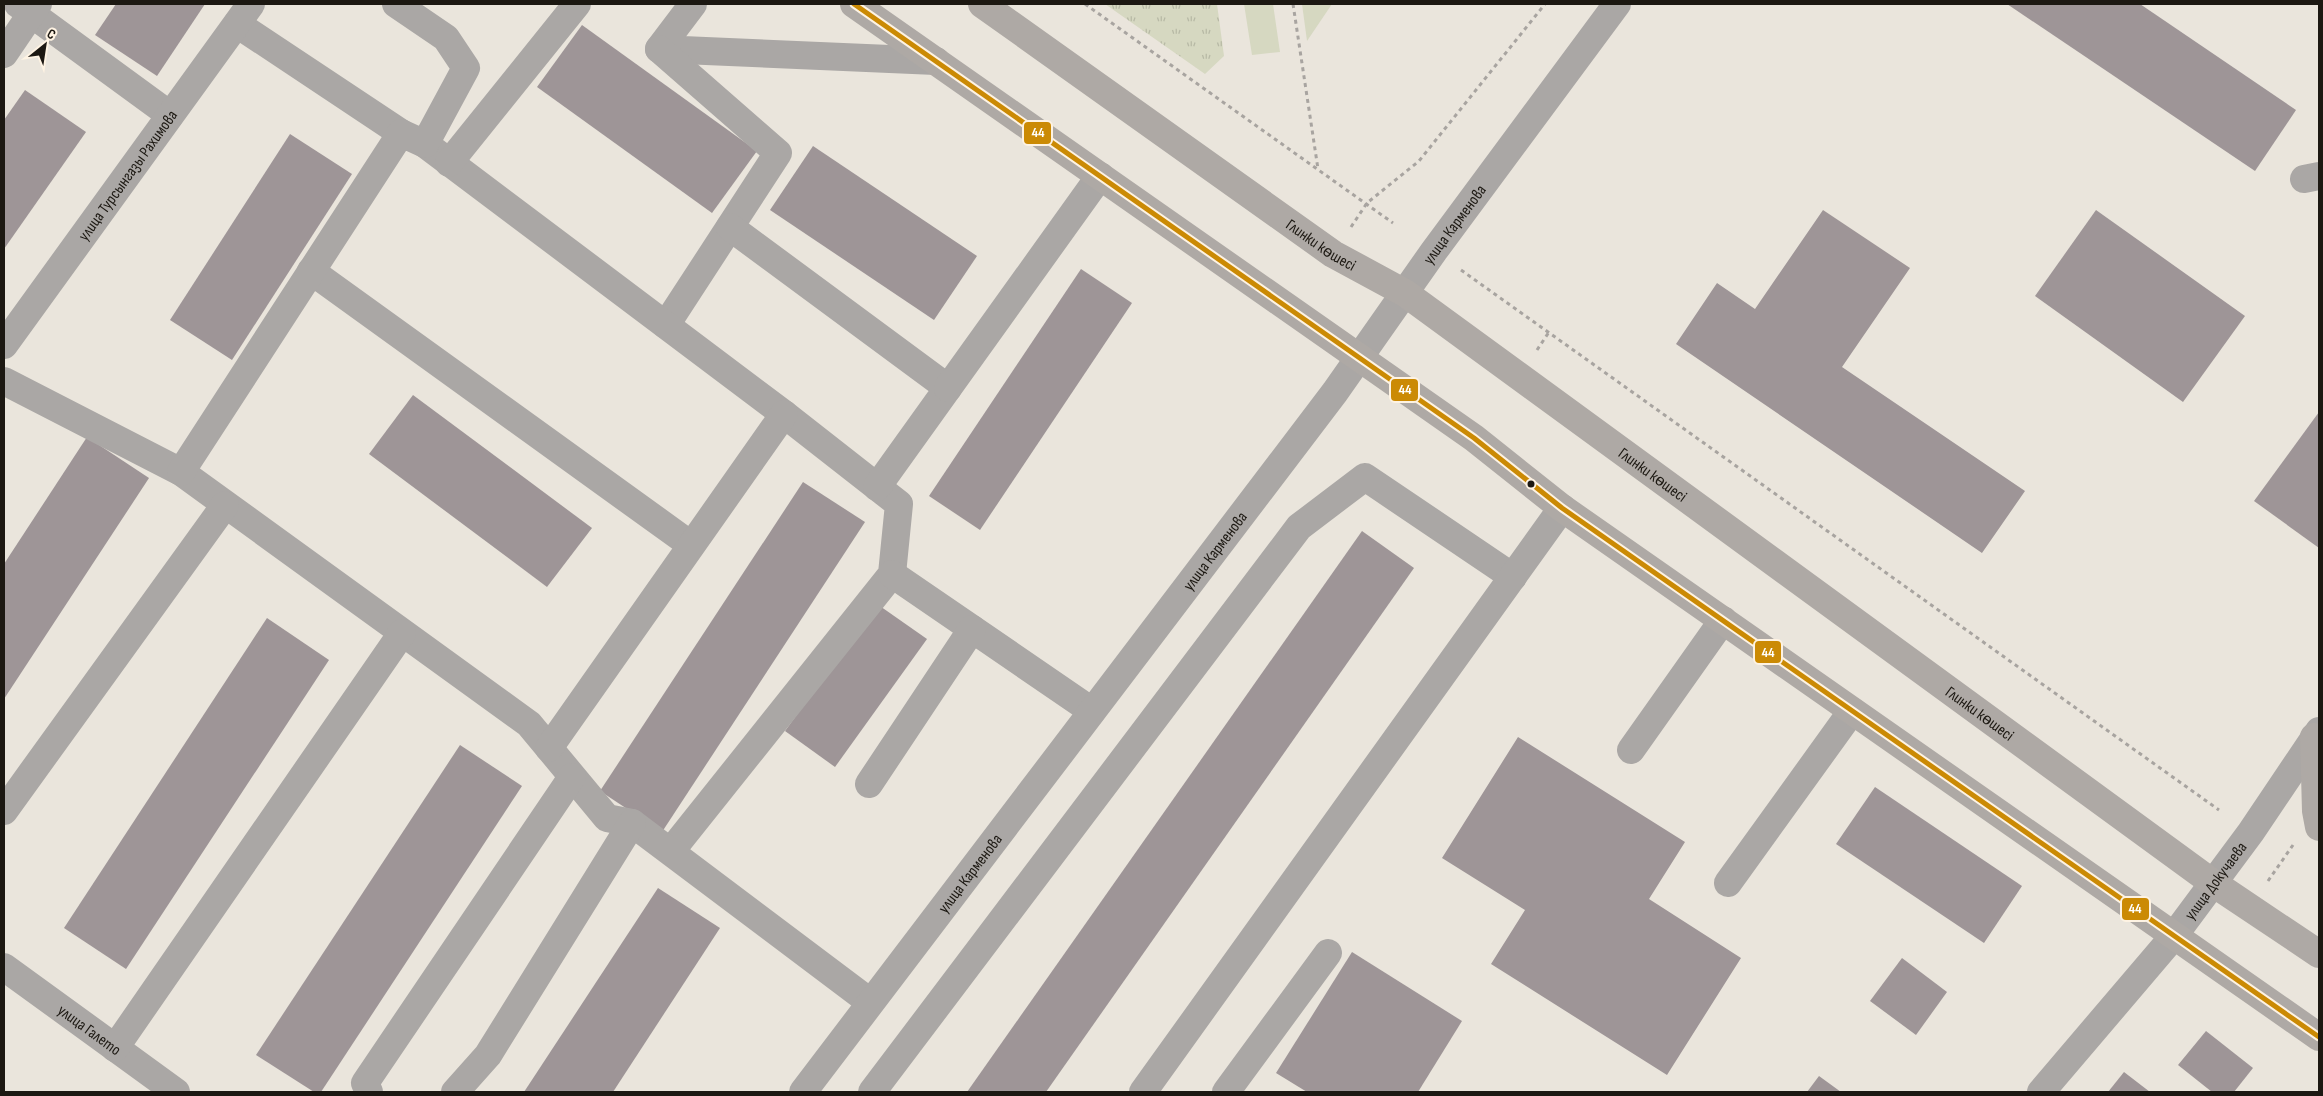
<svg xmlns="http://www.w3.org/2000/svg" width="2323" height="1096" viewBox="0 0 2323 1096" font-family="'Sofia Sans Condensed',sans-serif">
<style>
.grass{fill:#d6d8c1}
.park{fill:url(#park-tufts)}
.building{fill:#9e9597}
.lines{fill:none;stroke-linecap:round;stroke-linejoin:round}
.path{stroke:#a8a4a0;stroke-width:3;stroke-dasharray:4 4;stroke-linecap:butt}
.minor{stroke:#aaa7a5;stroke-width:28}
.major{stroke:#aea9a5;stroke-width:28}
.bus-1-casing{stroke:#fef3e3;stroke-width:9}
.bus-1{stroke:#cb8a04;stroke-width:5}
.bus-dot{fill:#1c1812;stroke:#fef3e3;stroke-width:2}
.labels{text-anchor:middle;stroke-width:5;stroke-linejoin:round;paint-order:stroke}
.street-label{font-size:16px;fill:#1c1812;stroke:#fef3e3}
.line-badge{stroke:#fef3e3;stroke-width:2}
.badge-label{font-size:14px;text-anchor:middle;font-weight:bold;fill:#fff}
</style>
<defs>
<pattern id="park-tufts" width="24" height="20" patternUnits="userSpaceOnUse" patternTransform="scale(1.25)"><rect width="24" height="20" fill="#d6d8c1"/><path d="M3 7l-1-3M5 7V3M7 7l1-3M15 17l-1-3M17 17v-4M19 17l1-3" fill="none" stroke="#b7b9a5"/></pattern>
</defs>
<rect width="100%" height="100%" fill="#eae5dc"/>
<g class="grass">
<path d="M1244 4H1273L1280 52 1252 55Z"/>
<path d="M1302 4H1332L1307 41Z"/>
</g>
<path class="park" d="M1105 4H1217L1224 56 1205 74Z"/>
<g class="building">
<path d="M116 4H205L157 76 95 35Z"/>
<path d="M2007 4H2140L2296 110 2255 171Z"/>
<path d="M582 25 757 151 712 213 537 87Z"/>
<path d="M25 90 86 132 4 249V120Z"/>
<path d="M290 134 352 174 232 360 170 320Z"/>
<path d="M813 146 977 256 934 320 770 210Z"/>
<path d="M1823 210 1910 268 1842 367 2025 491 1982 553 1676 344 1717 283 1755 309Z"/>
<path d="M2096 210 2245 316 2183 402 2035 296Z"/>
<path d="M1081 269 1132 303 980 530 929 496Z"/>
<path d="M413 395 592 528 547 587 369 454Z"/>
<path d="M2319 412V548L2254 501Z"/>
<path d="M87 437 149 478 4 699V564Z"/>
<path d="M803 482 865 522 662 832 600 791Z"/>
<path d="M1362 531 1414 568 1046 1092H967Z"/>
<path d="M877 604 927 639 835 767 785 731Z"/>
<path d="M267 618 329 660 126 969 64 928Z"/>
<path d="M1518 737 1685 842 1649 899 1741 958 1667 1075 1491 964 1525 910 1442 858Z"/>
<path d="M460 745 522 786 321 1092H314L256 1055Z"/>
<path d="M1875 787 2022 886 1984 943 1836 844Z"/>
<path d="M658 888 720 928 613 1092H524Z"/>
<path d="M1352 952 1462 1021 1418 1092H1307L1276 1073Z"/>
<path d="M1902 958 1947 992 1916 1035 1870 1001Z"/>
<path d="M2206 1031 2253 1068 2234 1092H2212L2178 1065Z"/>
<path d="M2124 1072 2150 1092H2108Z"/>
<path d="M1819 1076 1841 1092H1807Z"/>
</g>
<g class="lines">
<g class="path">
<path d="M1085 4 1393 223"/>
<path d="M1293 4 1318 169"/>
<path d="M1351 227 1367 203 1419 161 1545 4"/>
<path d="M1461 270 2219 810"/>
<path d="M1537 350 1549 332"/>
<path d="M2268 881 2293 845"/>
</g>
<g class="minor">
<path d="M18 4 170 115"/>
<path d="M693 4 659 49 936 61"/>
<path d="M237 24 401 133"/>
<path d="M659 49 778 153 666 325"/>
<path d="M4 54 38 4"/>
<path d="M425 144 784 414 899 504 892 574 671 851"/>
<path d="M449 163 577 4"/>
<path d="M2304 179 2319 176"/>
<path d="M730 227 948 388 877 487"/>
<path d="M311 271 691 545"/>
<path id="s1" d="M4 345 251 4"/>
<path d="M4 381 181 472 529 724 607 818 632 823 870 1002"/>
<path d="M948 388 1100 176"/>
<path d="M181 472 401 133 425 144 466 68 446 38 396 4"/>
<path d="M892 574 1092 711"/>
<path d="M549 748 784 414"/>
<path d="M1631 750 1723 620"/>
<path d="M869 784 972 629"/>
<path d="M4 811 225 505"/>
<path d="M1728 883 1852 711"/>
<path id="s2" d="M4 967 176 1092"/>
<path d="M115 1048 402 633"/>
<path d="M369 1092 365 1083 572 777"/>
<path d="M455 1092 488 1055 632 823"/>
<path id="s3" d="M803 1092 1335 392 1434 251 1617 4"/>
<path d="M872 1092 1299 527 1365 477 1513 577"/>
<path d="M1143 1092 1562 508"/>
<path d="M1226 1092 1328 953"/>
<path id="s4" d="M2041 1092 2173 937 2251 832 2319 731"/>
</g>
<g class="major">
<path d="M854 4 1474 438 1562 508 2319 1037"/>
<path id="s5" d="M982 4 1333 254 1405 293 2213 883 2319 954"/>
<path d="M2314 737 2316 811 2319 827"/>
</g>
<defs>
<path id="bus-1" d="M854 4 1474 438 1562 508 2319 1037"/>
</defs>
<use href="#bus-1" class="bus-1-casing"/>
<use href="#bus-1" class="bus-1"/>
</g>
<circle class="bus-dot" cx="1531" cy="484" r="4.5"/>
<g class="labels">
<g class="street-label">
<text dy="6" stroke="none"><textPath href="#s1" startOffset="210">улица Турсынгазы Рахимова</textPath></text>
<text dy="6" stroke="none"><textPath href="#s3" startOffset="1085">улица Карменова</textPath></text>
<text dy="6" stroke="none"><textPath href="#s5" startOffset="416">Глинки көшесі</textPath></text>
<text dy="6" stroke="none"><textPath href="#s5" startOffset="820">Глинки көшесі</textPath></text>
<text dy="6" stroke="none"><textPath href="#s3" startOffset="680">улица Карменова</textPath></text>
<text dy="6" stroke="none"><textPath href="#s5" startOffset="1225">Глинки көшесі</textPath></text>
<text dy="6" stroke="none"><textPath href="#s3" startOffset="275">улица Карменова</textPath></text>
<text dy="6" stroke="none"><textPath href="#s4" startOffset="274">улица Докучаева</textPath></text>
<text dy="6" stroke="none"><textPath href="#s2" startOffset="106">улица Галето</textPath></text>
</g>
</g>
<g class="line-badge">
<rect x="1023" y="121" width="29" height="24" rx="5" fill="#cb8a04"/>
<rect x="1390" y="378" width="29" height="24" rx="5" fill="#cb8a04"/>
<rect x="1754" y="640" width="28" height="24" rx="5" fill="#cb8a04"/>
<rect x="2121" y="897" width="29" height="24" rx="5" fill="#cb8a04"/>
</g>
<g class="badge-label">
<text x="1038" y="137">44</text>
<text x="1405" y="394">44</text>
<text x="1768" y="657">44</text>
<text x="2135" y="913">44</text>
</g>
<rect width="2323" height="1096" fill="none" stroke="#1c1812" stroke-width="10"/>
<g transform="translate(45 45) rotate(30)" stroke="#fef3e3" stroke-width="4" paint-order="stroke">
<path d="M0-4L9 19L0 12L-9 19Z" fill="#1c1812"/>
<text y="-8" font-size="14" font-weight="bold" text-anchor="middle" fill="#1c1812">С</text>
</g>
</svg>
